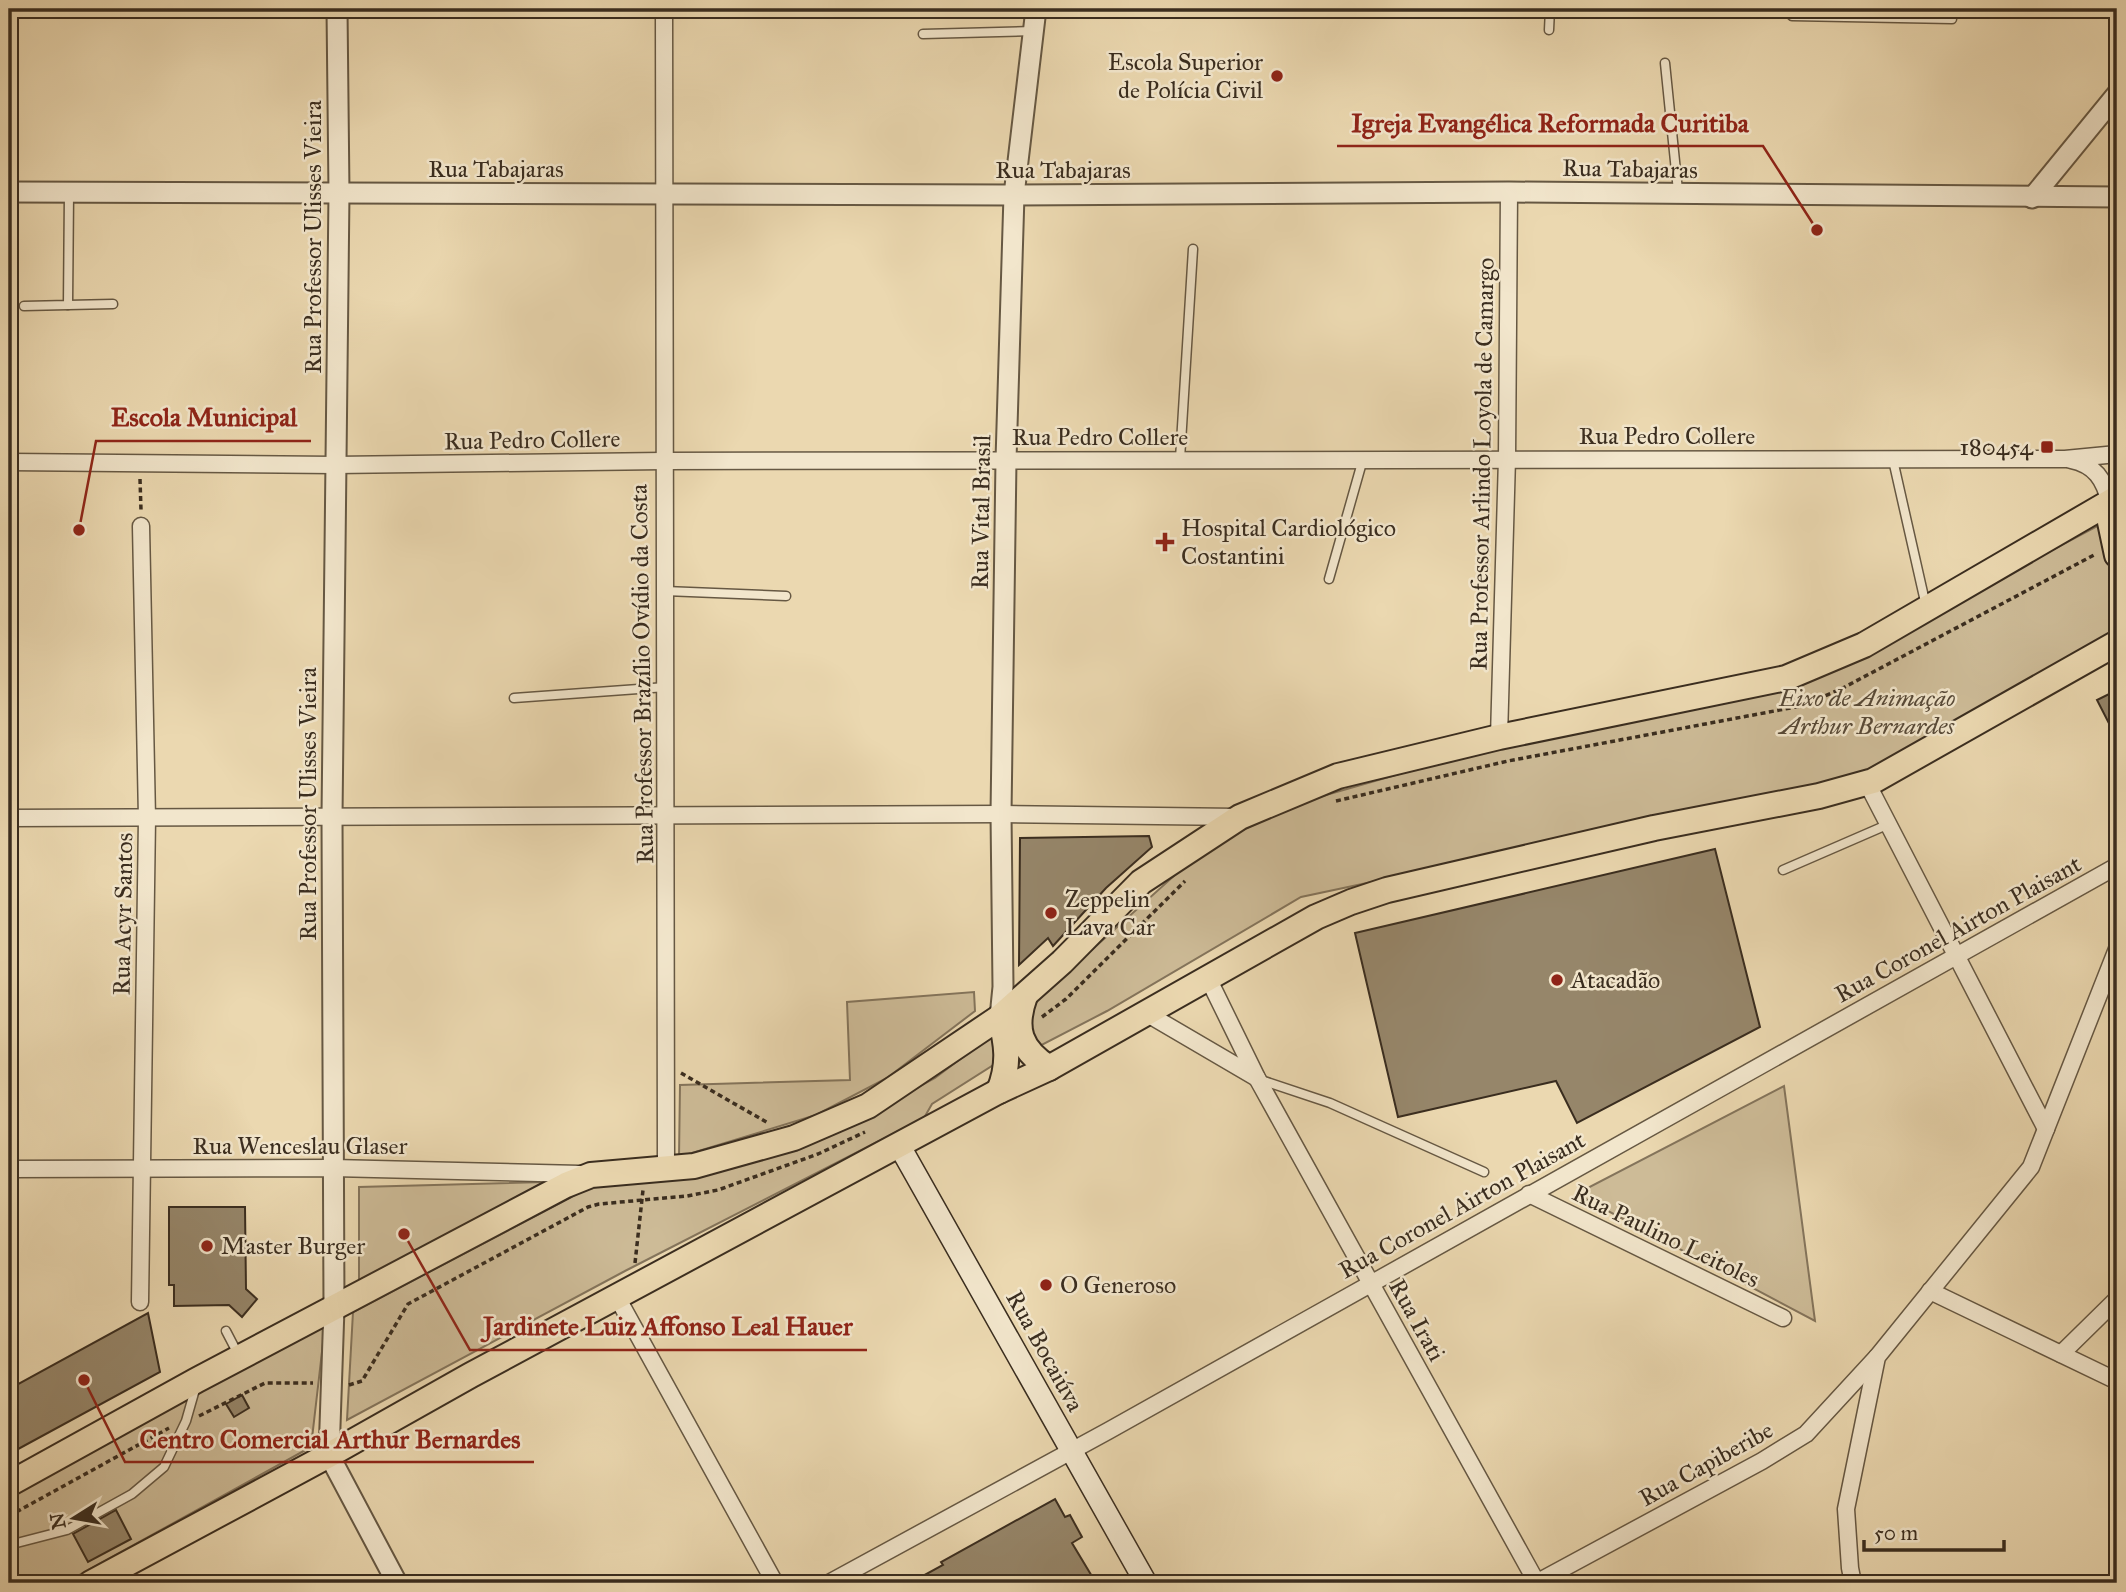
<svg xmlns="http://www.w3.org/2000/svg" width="2126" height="1592" viewBox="0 0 2126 1592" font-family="'IM FELL Great Primer',serif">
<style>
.green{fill:#cdbb97;stroke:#84745b;stroke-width:2}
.building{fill:#96866a;stroke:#3a2d1f;stroke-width:2}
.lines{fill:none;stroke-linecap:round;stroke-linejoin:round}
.service-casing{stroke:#665843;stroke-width:11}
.minor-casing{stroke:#665843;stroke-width:19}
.tertiary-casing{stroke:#665843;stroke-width:23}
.secondary-casing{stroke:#3a2d1f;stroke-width:24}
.primary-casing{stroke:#3a2d1f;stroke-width:28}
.path{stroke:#3a2d1f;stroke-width:3.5;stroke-dasharray:5 3.5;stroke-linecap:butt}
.service{stroke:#f2e6cc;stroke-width:8}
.minor{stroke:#f2e6cc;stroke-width:16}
.tertiary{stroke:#f2e6cc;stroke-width:19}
.secondary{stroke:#f2e6cc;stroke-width:21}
.primary{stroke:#ebd8b0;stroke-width:24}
.poi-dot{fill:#8f2418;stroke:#f2e6cc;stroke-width:2.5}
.labels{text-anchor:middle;stroke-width:5;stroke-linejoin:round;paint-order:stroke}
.poi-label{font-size:24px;fill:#3a2d1f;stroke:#f2e6cc;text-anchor:start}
.street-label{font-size:24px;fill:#3a2d1f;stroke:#f2e6cc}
.park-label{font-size:24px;font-style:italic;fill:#574937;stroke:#f2e6cc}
.leader{fill:none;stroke:#8f2418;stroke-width:2.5}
.callout-dot{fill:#8f2418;stroke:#f2e6cc;stroke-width:2.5}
.callout-label{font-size:26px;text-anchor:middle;font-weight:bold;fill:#8f2418;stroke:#f2e6cc;stroke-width:5;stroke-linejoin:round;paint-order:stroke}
</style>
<rect width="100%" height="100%" fill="#ebd8b0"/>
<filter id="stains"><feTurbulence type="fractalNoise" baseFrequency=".00286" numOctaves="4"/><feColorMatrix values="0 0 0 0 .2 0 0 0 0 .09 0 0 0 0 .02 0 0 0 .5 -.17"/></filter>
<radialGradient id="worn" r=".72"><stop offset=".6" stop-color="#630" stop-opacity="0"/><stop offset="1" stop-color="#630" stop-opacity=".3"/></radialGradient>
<g class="green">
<path d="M2101 524 2109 564 2117 576V629L1877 768 1825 786 1301 897 1107 1011 1032 1050 1025 1010 1206 847 1305 801 1518 740 1805 682Z"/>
<path d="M974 992 975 1011 887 1078 816 1115 679 1157 680 1085 850 1080 847 1002Z"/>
<path d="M991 1036 998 1062 932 1104 924 1118 625 1271 347 1420 353 1312 596 1184 836 1132 935 1078Z"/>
<path d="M1784 1086 1815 1321 1576 1194Z"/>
<path d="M545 1182 359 1281V1187Z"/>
<path d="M326 1317 311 1447 65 1583H9V1490Z"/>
</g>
<g class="building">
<path d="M2117 690V739L2097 700Z"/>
<path d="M1149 836 1152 847 1106 888 1053 946 1048 938 1019 965 1020 838Z"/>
<path d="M1715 849 1760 1027 1577 1123 1556 1081 1398 1117 1355 933Z"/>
<path d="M169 1207H245L246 1289 257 1299 242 1317 229 1305 174 1306V1285H169Z"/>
<path d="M148 1313 160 1372 9 1454V1389Z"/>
<path d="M242 1395 249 1408 234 1417 226 1404Z"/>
<path d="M1055 1499 1065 1517 1070 1515 1082 1537 1072 1543 1096 1583H910L943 1565 941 1562Z"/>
<path d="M116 1510 131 1539 88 1562 73 1534Z"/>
</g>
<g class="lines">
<defs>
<g id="service">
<path d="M1787 9 1792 16 1952 19"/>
<path d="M1549 30 1550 9"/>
<path d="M923 34 1033 31"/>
<path d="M1665 63 1678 191"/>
<path d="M68 305 113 304"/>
<path d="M24 306 68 305 69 193"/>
<path d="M1180 459 1193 249"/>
<path d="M1893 460 1926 606"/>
<path d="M1329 579 1363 459"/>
<path d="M665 591 786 596"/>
<path d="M514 698 666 687"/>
<path d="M1783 870 1889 824"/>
<path d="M1261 1080 1330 1103 1484 1172"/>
<path d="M226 1331 239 1356"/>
<path d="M9 1545 67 1530 132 1494 164 1467 186 1421 196 1386"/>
</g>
<g id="minor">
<path d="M664 9 666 1170"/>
<path d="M2071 460C2095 465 2104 479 2110 503"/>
<path d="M9 462 335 465 663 461 2065 459 2117 454"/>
<path d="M1499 737 1507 458 1509 192"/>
<path d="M1867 783 2046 1129"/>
<path d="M9 818 1001 814 1238 817"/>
<path d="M1208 978 1257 1078 1537 1583"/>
<path d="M1146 1013 1257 1078"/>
<path d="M9 1169 333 1168 580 1174"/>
<path d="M1529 1194 1783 1318"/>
<path d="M1930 1291 2117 1381"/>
<path d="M617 1297 775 1583"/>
<path d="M140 1302 147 818 141 526"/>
<path d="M2061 1354 2117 1299"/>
<path d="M829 1583 1108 1431 2117 866"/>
<path d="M1536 1583 1762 1461 1806 1434 1877 1357"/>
<path d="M1853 1583 1850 1568 1846 1509 1877 1357 2031 1167 2117 949"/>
</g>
<g id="tertiary">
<path d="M337 9 339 193 332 817 334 1308 329 1455 397 1583"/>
<path d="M9 192 1014 195 1509 192 2117 197"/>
<path d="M2032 198 2117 94"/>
<path d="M1000 1017 1003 987 1001 814 1006 460 1014 195 1036 9"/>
</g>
<path id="secondary" d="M899 1145 1146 1583"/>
<g id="primary">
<path d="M2110 503V522L2117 555"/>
<path d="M1025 996C1013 1029 1020 1049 1049 1068"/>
<path d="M999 1091C1010 1064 1007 1044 1000 1017"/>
<path d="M9 1484 197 1380 566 1185 591 1175 694 1166 794 1138 868 1106 1000 1017 1062 962 1141 882 1240 817 1338 776 1499 737 1786 678 1864 645 2117 498"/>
<path d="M91 1583 329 1455 471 1375 999 1091 1049 1068 1316 917 1351 902 1387 890 1654 828 1819 796 1873 781 2117 643"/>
</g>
</defs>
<use href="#service" class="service-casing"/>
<use href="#minor" class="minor-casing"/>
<use href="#tertiary" class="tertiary-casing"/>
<use href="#secondary" class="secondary-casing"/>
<use href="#primary" class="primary-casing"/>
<g class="path">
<path d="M140 479 141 510"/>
<path d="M1336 801 1508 761 1801 706 1841 689 2094 555"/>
<path d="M1042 1017 1066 999 1185 881"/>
<path d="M681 1073 768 1123"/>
<path d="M635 1263 643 1190"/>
<path d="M349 1385 362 1381 408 1304 588 1207 599 1204 687 1196 718 1190 818 1154 865 1132"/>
<path d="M199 1416 265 1383H313"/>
<path d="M9 1516 169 1428"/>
</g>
<use href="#service" class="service"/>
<use href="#minor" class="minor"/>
<use href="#tertiary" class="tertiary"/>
<use href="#secondary" class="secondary"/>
<use href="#primary" class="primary"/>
</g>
<g class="poi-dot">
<circle cx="1277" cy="76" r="7"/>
<rect x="2040" y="440" width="14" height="14" rx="3.5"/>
<path d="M1161.5 531.5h7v7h7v7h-7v7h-7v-7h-7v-7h7z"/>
<circle cx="1051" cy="913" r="7"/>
<circle cx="1557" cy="980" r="7"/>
<circle cx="207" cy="1246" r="7"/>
<circle cx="1046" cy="1285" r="7"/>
</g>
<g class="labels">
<g class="poi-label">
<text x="1263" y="70" text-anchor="end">Escola Superior<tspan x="1263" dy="28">de Polícia Civil</tspan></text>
<text x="2033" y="455" text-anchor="end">180454</text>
<text x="1181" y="536">Hospital Cardiológico<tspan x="1181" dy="28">Costantini</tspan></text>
<text x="1065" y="907">Zeppelin<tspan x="1065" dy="28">Lava Car</tspan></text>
<text x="1571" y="988">Atacadão</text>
<text x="221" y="1254">Master Burger</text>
<text x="1060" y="1293">O Generoso</text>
</g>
<g class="street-label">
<text x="496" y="177">Rua Tabajaras</text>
<text transform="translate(1630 169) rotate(1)" y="8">Rua Tabajaras</text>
<text x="1063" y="178">Rua Tabajaras</text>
<text transform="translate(313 237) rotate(-90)" y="8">Rua Professor Ulisses Vieira</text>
<text x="1667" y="444">Rua Pedro Collere</text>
<text x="1100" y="445">Rua Pedro Collere</text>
<text transform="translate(532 440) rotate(-1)" y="8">Rua Pedro Collere</text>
<text transform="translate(1482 464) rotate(-89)" y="8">Rua Professor Arlindo Loyola de Camargo</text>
<text transform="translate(981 512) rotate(-89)" y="8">Rua Vital Brasil</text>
<text transform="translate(642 674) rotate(-91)" y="8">Rua Professor Brazílio Ovídio da Costa</text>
<text transform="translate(308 804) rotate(-90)" y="8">Rua Professor Ulisses Vieira</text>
<text transform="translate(123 914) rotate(-89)" y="8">Rua Acyr Santos</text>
<text transform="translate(1958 929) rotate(-29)" y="8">Rua Coronel Airton Plaisant</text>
<text x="300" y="1154">Rua Wenceslau Glaser</text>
<text transform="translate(1462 1205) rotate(-29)" y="8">Rua Coronel Airton Plaisant</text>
<text transform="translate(1666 1236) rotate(26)" y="8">Rua Paulino Leitoles</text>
<text transform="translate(1417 1320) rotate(61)" y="8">Rua Irati</text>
<text transform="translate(1045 1351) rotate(61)" y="8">Rua Bocaiúva</text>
<text transform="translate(1706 1464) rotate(-29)" y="8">Rua Capiberibe</text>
</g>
<g class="park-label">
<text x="1867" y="706">Eixo de Animação<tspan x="1867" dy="28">Arthur Bernardes</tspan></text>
</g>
</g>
<path class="leader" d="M1817 230L1763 146H1337M79 530L96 441H311M404 1234L470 1350H867M84 1380L125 1462H534"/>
<g class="callout-dot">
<circle cx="1817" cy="230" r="7"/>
<circle cx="79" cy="530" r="7"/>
<circle cx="404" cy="1234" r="7"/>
<circle cx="84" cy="1380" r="7"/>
</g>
<g class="callout-label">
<text x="1550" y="132">Igreja Evangélica Reformada Curitiba</text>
<text x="204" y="426">Escola Municipal</text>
<text x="668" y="1335">Jardinete Luiz Affonso Leal Hauer</text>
<text x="330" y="1448">Centro Comercial Arthur Bernardes</text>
</g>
<rect width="2126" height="1592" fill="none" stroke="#ebd8b0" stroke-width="35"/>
<rect x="10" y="10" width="2105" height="1571" fill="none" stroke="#3a2d1f" stroke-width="3.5"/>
<rect x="18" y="18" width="2091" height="1557" fill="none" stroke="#3a2d1f" stroke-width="2"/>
<g transform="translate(74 1518) rotate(259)" stroke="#f2e6cc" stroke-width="5" paint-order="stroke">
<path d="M0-5L12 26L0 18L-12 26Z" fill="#3a2d1f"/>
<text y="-10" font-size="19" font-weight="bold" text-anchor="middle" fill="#3a2d1f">N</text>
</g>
<path d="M1864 1540v10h140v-10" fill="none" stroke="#3a2d1f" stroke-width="3.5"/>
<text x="1874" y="1540" font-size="21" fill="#3a2d1f" stroke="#f2e6cc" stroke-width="5" paint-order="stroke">50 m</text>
<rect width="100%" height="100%" filter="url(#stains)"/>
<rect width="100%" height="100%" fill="url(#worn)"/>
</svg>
